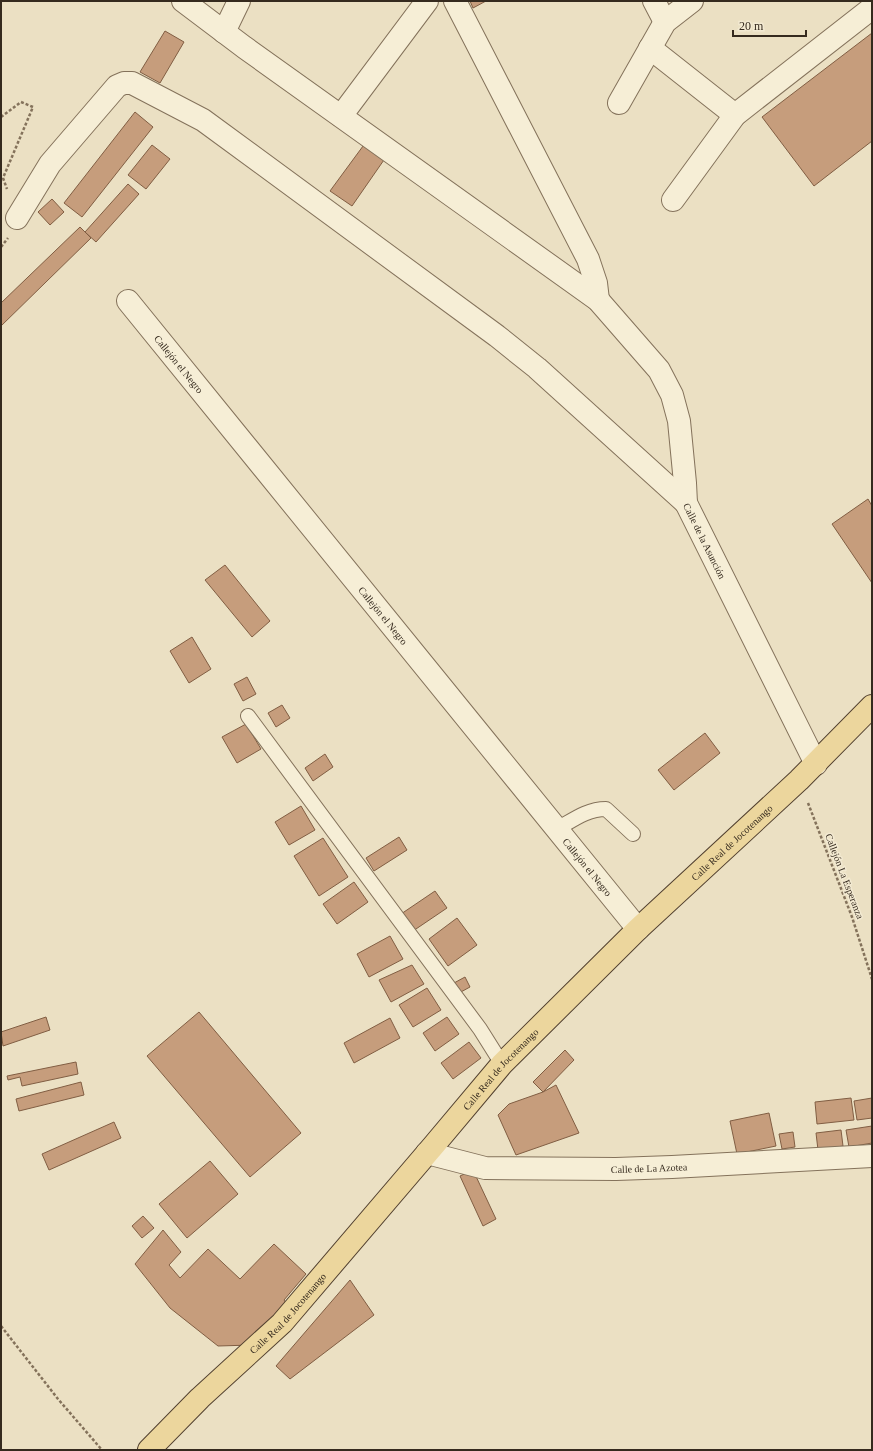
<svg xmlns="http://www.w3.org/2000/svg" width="873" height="1451" viewBox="0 0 873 1451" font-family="'Times New Roman',serif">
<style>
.building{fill:#c69d7c;stroke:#815e43}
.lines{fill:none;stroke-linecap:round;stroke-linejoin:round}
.service-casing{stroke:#84725b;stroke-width:16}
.minor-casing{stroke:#84725b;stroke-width:24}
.tertiary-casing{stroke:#84725b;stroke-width:24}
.primary-casing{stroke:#52402f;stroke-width:24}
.path{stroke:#84725b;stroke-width:2.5;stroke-dasharray:3 2;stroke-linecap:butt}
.service{stroke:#f6eed6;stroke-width:14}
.minor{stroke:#f6eed6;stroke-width:22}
.tertiary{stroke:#f6eed6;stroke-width:22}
.primary{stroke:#ecd69d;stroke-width:22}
.labels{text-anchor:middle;stroke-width:3;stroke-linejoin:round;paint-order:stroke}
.street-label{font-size:10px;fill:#352a1e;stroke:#f3ead2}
</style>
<rect width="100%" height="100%" fill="#ebe0c3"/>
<g class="building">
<path d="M470 1H486L473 8Z"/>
<path d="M165 31 184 42 160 83 140 72Z"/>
<path d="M872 33V141L814 186 762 117Z"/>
<path d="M135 112 153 127 82 217 64 203Z"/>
<path d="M366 142 386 157 352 206 330 191Z"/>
<path d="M152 145 170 159 146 189 128 175Z"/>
<path d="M128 184 139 194 96 242 85 232Z"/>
<path d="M52 199 64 212 50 225 38 212Z"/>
<path d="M80 227 91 238 1 326V303Z"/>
<path d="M868 499 872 506V583L832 524Z"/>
<path d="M225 565 270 621 252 637 205 580Z"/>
<path d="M192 637 211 669 189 683 170 651Z"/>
<path d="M247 677 256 694 243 701 234 684Z"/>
<path d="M282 705 290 718 276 727 268 713Z"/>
<path d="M246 724 261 749 237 763 222 737Z"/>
<path d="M705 733 720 753 674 790 658 770Z"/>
<path d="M325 754 333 767 313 781 305 768Z"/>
<path d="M301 806 315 830 289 845 275 822Z"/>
<path d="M399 837 407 850 374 871 366 858Z"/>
<path d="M323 838 348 877 319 896 294 856Z"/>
<path d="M354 882 368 902 337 924 323 904Z"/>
<path d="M435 891 447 908 413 931 401 914Z"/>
<path d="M457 918 477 945 448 966 429 939Z"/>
<path d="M390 936 403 959 369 977 357 954Z"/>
<path d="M412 965 424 984 391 1002 379 980Z"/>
<path d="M465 977 470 987 459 993 454 983Z"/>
<path d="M427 988 441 1010 413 1027 399 1005Z"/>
<path d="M199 1012 301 1133 250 1177 147 1056Z"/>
<path d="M46 1017 50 1030 3 1046 1 1032Z"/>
<path d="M447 1017 459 1034 435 1051 423 1033Z"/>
<path d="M390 1018 400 1038 354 1063 344 1043Z"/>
<path d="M469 1042 481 1058 453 1079 441 1063Z"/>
<path d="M565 1050 574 1060 543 1092 533 1082Z"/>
<path d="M76 1062 78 1074 22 1086 20 1077 8 1080 7 1076Z"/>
<path d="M81 1082 84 1095 19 1111 16 1099Z"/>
<path d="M556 1085 579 1133 516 1155 498 1115 509 1104 543 1092Z"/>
<path d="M851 1098 854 1120 817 1124 815 1102Z"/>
<path d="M872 1098V1118L857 1120 854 1101Z"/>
<path d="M769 1113 776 1146 737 1154 730 1121Z"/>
<path d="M114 1122 121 1138 49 1170 42 1154Z"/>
<path d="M872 1126V1143L849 1147 846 1130Z"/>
<path d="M841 1130 843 1146 818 1150 816 1133Z"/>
<path d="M793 1132 795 1147 782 1149 779 1134Z"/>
<path d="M210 1161 238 1194 187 1238 159 1204Z"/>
<path d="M473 1170 496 1219 483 1226 460 1176Z"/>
<path d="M143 1216 154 1228 142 1238 132 1226Z"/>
<path d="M163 1230 181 1252 169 1265 180 1278 208 1249 240 1279 274 1244 306 1274 284 1300 289 1307 252 1345 218 1346 170 1308 135 1264Z"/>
<path d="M350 1280 374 1315 290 1379 276 1366Z"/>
</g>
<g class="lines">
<defs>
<g id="service">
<path d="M248 716 480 1029 502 1064"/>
<path d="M557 829C573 820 587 809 606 809L633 834"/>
</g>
<g id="minor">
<path id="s1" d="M183 1 244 47 598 300 659 370 672 395 679 421 685 483 686 503 816 764"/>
<path d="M455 1 588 259 596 283 598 300"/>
<path d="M654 1 665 22"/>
<path d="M224 32 239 1"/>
<path d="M650 48 735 115"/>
<path d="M619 103 665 22 692 1"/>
<path d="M341 116 427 1"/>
<path d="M673 200 735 115 872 8"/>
<path d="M17 218 50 164 117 86 124 83H132L203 120 497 336 537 368 686 503"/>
<path id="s2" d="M128 301 638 929"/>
</g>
<g id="tertiary">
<path id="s3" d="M427 1153 485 1168 616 1169 672 1167 872 1156"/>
</g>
<g id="primary">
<path id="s4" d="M149 1450 200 1398 282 1323 434 1145 502 1064 638 929 799 780 872 706"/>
</g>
</defs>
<use href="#service" class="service-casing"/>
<use href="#minor" class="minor-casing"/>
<use href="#tertiary" class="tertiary-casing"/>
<use href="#primary" class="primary-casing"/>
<g class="path">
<path d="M1 117 21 102 33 107 3 178 7 189"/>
<path d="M1 247 8 238"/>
<path d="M808 803 852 917 872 979"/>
<path d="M1 1326 58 1399 102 1450"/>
</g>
<use href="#service" class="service"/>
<use href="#minor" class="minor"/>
<use href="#tertiary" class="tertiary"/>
<use href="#primary" class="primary"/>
</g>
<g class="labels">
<g class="street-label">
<text dy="4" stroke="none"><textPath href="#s2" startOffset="81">Callejón el Negro</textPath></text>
<text dy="4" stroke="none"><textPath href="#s1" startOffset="784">Calle de la Asunción</textPath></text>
<text dy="4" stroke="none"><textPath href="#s2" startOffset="405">Callejón el Negro</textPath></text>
<text dy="4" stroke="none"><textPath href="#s4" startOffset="843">Calle Real de Jocotenango</textPath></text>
<text dy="4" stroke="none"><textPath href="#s2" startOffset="729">Callejón el Negro</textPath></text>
<text transform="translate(845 876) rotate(69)" y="4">Callejón La Esperanza</text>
<text dy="4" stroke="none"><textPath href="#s4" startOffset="519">Calle Real de Jocotenango</textPath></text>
<text dy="4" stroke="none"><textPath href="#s3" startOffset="224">Calle de La Azotea</textPath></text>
<text dy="4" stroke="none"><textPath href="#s4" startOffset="195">Calle Real de Jocotenango</textPath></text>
</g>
</g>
<rect width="873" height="1451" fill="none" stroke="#352a1e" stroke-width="4"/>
<path d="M733 30v6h73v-6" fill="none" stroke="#352a1e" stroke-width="2"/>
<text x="739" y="30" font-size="12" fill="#352a1e" stroke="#f3ead2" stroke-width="3" paint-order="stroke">20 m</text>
</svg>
